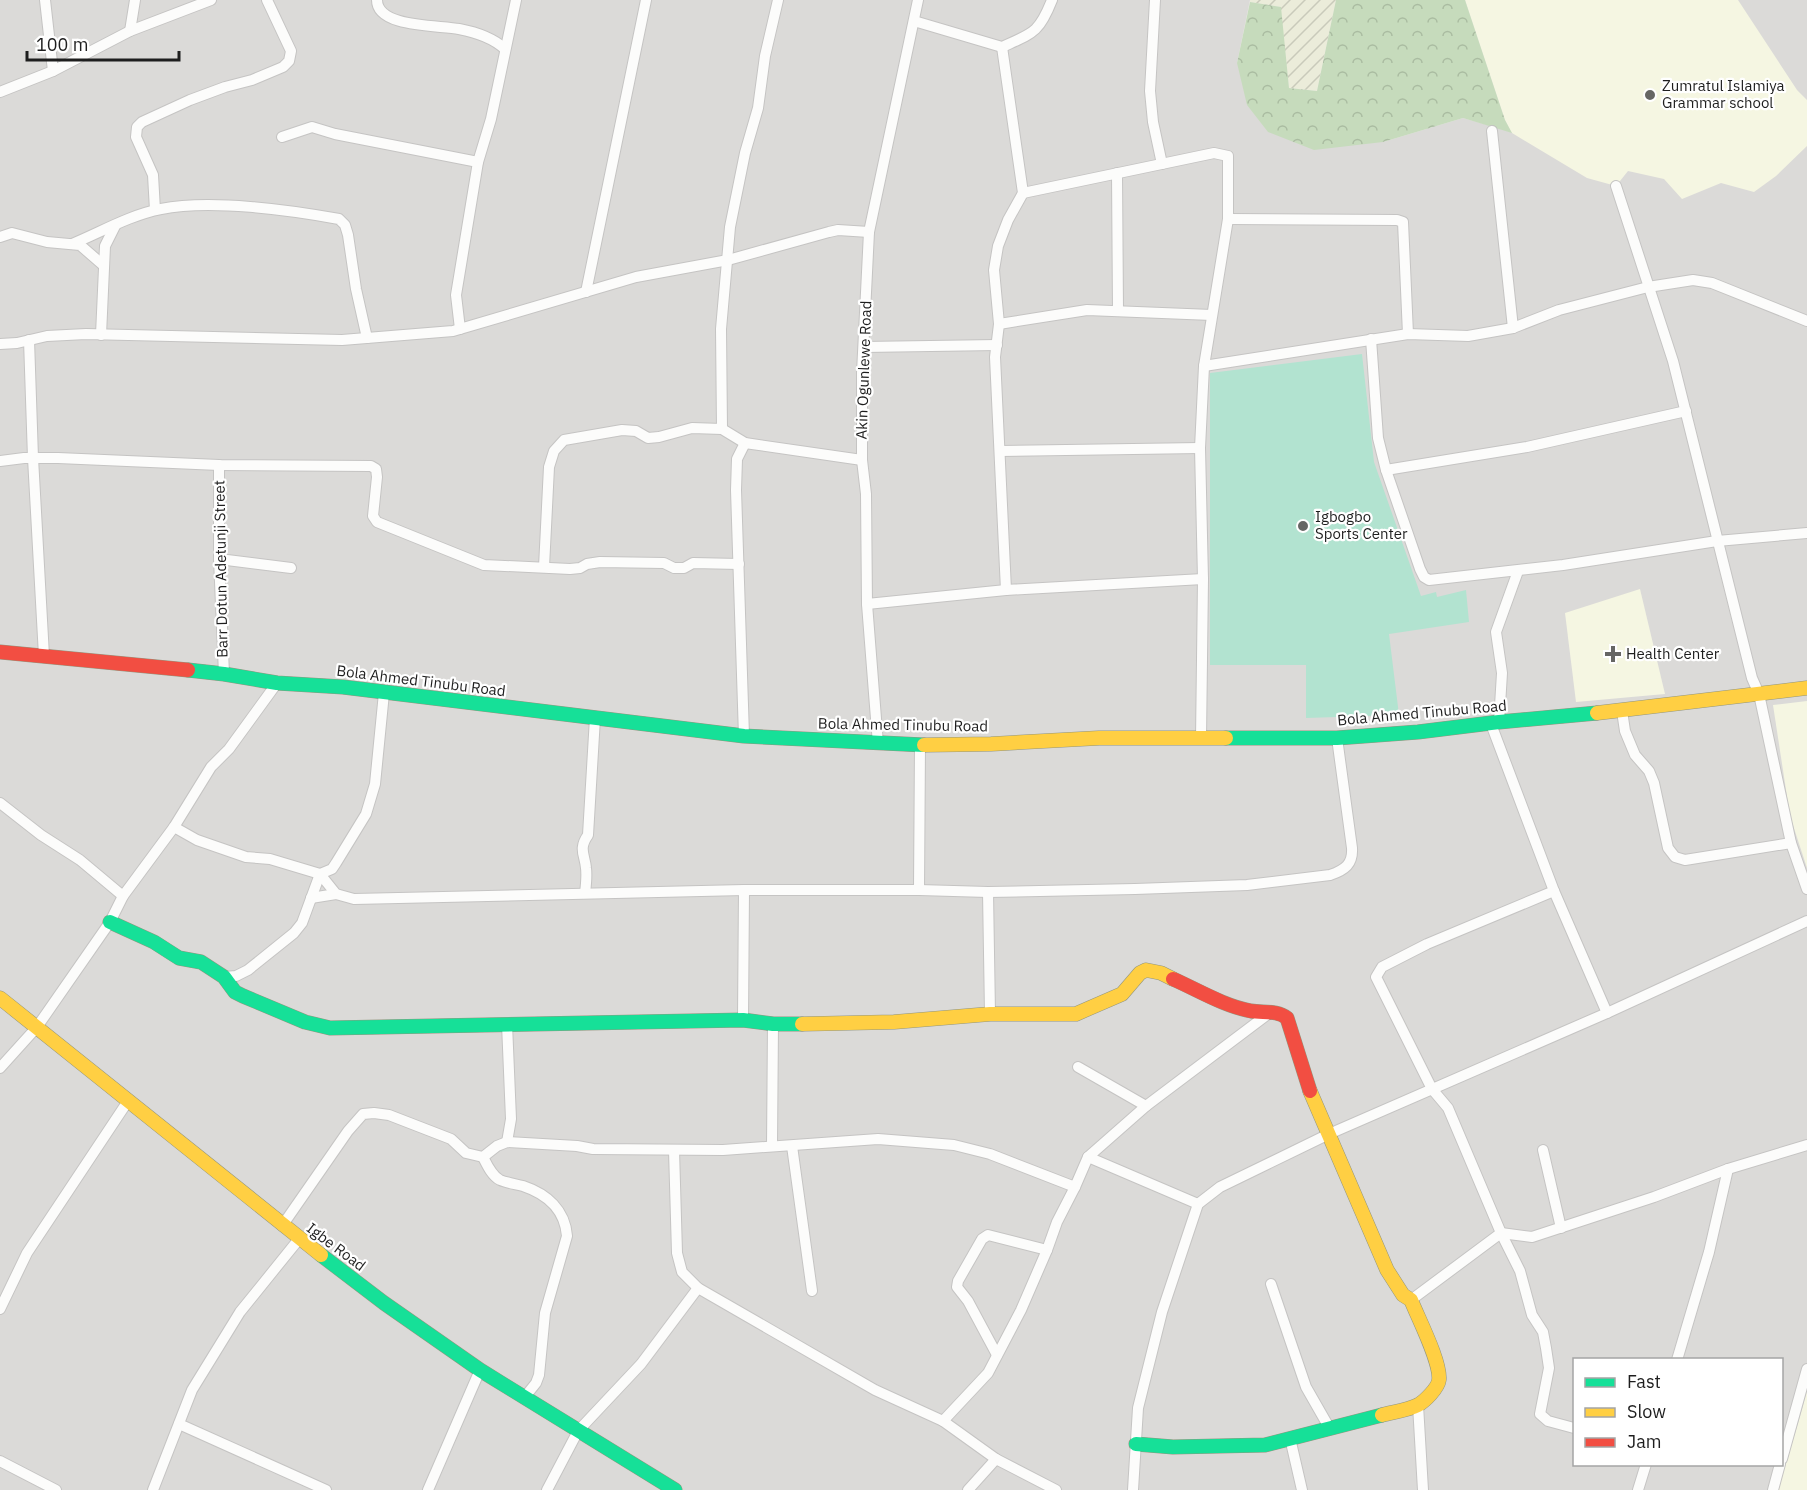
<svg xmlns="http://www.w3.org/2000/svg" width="1807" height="1490" viewBox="0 0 1807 1490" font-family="'IBM Plex Sans',sans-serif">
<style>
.residential{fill:#dbdad8;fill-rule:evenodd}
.education{fill:#f5f6e2}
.farmland{fill:url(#farmland-furrows)}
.forest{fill:url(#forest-crowns)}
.pitch{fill:#b2e3d0}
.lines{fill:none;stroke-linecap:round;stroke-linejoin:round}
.street-casing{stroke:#c5c4c3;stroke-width:12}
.fast-casing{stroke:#93967e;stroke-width:15}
.slow-casing{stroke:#93967e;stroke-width:15}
.jam-casing{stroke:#93967e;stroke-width:15}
.street{stroke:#fcfcfb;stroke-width:10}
.fast{stroke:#16e098;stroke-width:14}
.slow{stroke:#ffcf43;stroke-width:14}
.jam{stroke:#f24e42;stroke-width:14}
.poi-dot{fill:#666664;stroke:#fff;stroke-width:2}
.labels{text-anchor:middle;stroke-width:4.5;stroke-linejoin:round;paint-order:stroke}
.poi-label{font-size:15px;fill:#1e1e1e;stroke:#fff;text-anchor:start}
.street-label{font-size:15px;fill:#1e1e1e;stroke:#fff}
</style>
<defs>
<pattern id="farmland-furrows" width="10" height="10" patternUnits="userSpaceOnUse" patternTransform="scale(1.5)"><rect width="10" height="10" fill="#ebecda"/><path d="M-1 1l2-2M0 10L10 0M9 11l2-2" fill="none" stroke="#c9cabb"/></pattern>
<pattern id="forest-crowns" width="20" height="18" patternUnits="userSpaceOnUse" patternTransform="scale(1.5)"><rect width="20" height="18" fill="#c6dbbc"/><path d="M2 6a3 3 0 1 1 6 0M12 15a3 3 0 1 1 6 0" fill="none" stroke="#aabca1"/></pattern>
</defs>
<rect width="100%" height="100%" fill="#ecebe7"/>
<path class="residential" d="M0 0H1250L1237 63 1383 142 1463 118 1512 132 1465 0H1807V1490H0ZM1574 1360H1782V1464H1574Z"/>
<g class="education">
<path d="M1465 0H1738L1797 90 1807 100V146L1776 176 1754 192 1721 183 1682 199 1664 179 1628 171 1616 186 1587 178 1512 133 1505 120Z"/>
<path d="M1640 589 1665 694 1576 702 1565 613Z"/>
<path d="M1807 701V868L1790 816 1773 705Z"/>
<path d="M1807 1391V1490H1778L1799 1420Z"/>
</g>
<path class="farmland" d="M1250 0H1336L1317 91 1289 88 1280 7 1250 2Z"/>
<path class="forest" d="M1336 0H1465L1505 120 1512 133 1463 118 1383 142 1314 150 1268 132 1247 105 1237 63 1250 2 1281 7 1289 88 1317 91Z"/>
<path class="pitch" d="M1362 354 1374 462 1421 596 1436 592 1437 597 1466 590 1469 622 1389 634 1399 715 1306 718V665H1210V373Z"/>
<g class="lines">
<defs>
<g id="street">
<path d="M45 0 53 71"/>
<path d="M377 0C377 28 439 25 459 29 475 32 493 38 505 49"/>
<path d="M1155 0 1150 91 1153 122 1162 164"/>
<path d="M914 21 1002 47C1033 33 1039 33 1052 0"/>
<path d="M130 31 135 0"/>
<path d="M1002 47 1023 193 1008 220 998 246 994 270 999 324 995 357 1006 590"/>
<path d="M0 92 53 71 130 31 211 0"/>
<path d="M1492 131 1513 328"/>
<path d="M282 137 312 127 335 134 478 162"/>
<path d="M1117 173 1118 311"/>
<path d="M1616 186 1673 361 1752 678 1759 694 1791 843 1807 889"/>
<path d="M1023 193 1214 153 1228 156V219L1204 366 1200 448 1203 579 1201 739"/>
<path d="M155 210 153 175 136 137 137 127 142 122 190 100 225 87 252 80 283 67 289 61 291 51 267 0"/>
<path d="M1228 219 1397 220 1403 222 1408 334"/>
<path d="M0 237 12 233 47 242 80 245 103 265"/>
<path d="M72 244C101 232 130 215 161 209 210 199 290 210 339 219L345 225 348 235 356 289 367 338"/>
<path d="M586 292 646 0"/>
<path d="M999 324 1087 310 1212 315"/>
<path d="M460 329 456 295 478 162 491 119 516 0"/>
<path d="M101 335 105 246 115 226"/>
<path d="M1371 339 1378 438 1386 470 1420 569 1424 577 1429 580 1563 565 1717 541 1807 533"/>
<path d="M29 340 33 458 44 656"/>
<path d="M0 344 17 343 47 336 86 334 342 340 453 331 636 277 728 260 829 232 838 230 869 232"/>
<path d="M864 347 997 345"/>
<path d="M1204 366 1408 334 1468 336 1513 328 1559 310 1648 287 1693 280 1712 283 1807 321"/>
<path d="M722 429 721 329 730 227 745 153 758 108 765 56 778 0"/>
<path d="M1000 451 1200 448"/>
<path d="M0 461 24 458H58L219 465 371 466 376 469 377 477 373 516 377 522 484 565 570 569 580 568 587 564 600 562 664 563 674 568H684L693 563 739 564"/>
<path d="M219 465V559L224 674"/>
<path d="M1386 470 1527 447 1686 411"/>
<path d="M219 559 291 568"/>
<path d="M544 567 549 467 554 451 564 440 622 430 636 431 648 438 659 437 692 428 722 429 745 443 862 460"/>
<path d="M867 604 1006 590 1203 579"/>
<path d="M1622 711 1625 731 1635 755 1649 771 1654 783 1668 848 1675 857 1685 860 1791 843"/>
<path d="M1499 722 1502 673 1496 632 1518 571"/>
<path d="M1491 724 1554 891 1607 1013"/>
<path d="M744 736 736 490 737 459 745 443"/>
<path d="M878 744 867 604 866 494 862 460V373L869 232 918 0"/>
<path d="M0 803 41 835 80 860 123 896"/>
<path d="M174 827 197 840 246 857 270 859 320 874 336 894 354 899 744 890H919L988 892 1135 889 1247 885 1330 875C1345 870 1353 864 1352 848L1337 738"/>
<path d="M919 890 920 745"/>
<path d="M1554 891 1427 944 1382 967 1376 977 1432 1089 1448 1108 1501 1233 1520 1271 1532 1315 1543 1332 1546 1348 1549 1368 1540 1414 1548 1421 1574 1428"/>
<path d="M988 892 990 1014"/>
<path d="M585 893C586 885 587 876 586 868 585 855 578 849 588 835L595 718"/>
<path d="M311 898 336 894"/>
<path d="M224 977 236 976 248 970 294 933 302 923 320 874 332 869 336 863 366 814 375 784 384 693"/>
<path d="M743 1020 744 890"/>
<path d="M1078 1067 1146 1106"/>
<path d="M0 1068 37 1027 110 922 123 896 174 827 211 767 229 749 277 683"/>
<path d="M507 1142 511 1119 507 1024"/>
<path d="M772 1146 773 1024"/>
<path d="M792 1146 812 1291"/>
<path d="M674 1150 677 1253 682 1272 698 1288 875 1390 943 1421 996 1459 1056 1490"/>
<path d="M1543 1150 1561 1228"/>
<path d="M483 1157C487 1165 492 1176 500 1180 507 1183 516 1184 523 1186 547 1194 565 1210 567 1236L545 1313 539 1375 536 1383 524 1398"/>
<path d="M1198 1204 1088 1157 1146 1106 1272 1011"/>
<path d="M282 1226 348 1131 363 1114 374 1113 389 1115 451 1139 466 1153 483 1157 497 1146 507 1142 577 1146 593 1149 723 1150 878 1139 954 1145 990 1154 1075 1187 1088 1157"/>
<path d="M1271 1284 1306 1387 1330 1429"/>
<path d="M1411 1300 1501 1233 1532 1237 1654 1197 1728 1169 1807 1145"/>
<path d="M0 1309 27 1253 128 1101"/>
<path d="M997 1355 968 1301 957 1287 958 1281 982 1239 988 1235 1047 1250"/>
<path d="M1677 1360 1709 1252 1728 1169"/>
<path d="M1418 1405 1423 1490"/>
<path d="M943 1421 988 1373 1021 1310 1047 1250 1057 1222 1075 1187"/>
<path d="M179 1424 326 1490"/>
<path d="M1290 1438 1302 1490"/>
<path d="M1782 1459 1807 1369"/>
<path d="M0 1461 56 1490"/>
<path d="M153 1490 192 1390 240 1312 299 1239"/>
<path d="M428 1490 480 1370"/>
<path d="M547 1490 578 1431 641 1364 698 1288"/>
<path d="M968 1490 996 1459"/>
<path d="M1133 1490 1138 1408 1162 1312 1198 1204 1220 1187 1329 1134 1607 1013 1807 921"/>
<path d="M1638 1490 1646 1464"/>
<path d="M1773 1490 1780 1464"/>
</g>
<g id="fast">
<path d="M188 670 224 674 277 683 343 687 744 736 924 745"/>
<path d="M1226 738H1337L1418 732 1499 722 1597 713"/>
<path d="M110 922 154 942 179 958 201 962 224 977 235 992 243 996 305 1022 330 1028 743 1020 773 1024H802"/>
<path d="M321 1255 384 1303 480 1370 675 1490"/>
<path d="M1136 1444 1173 1447 1265 1445 1382 1415"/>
</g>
<g id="slow">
<path d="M1597 713 1807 688"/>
<path d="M924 745 991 744 1099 738H1226"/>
<path d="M0 998 321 1255"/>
<path d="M802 1024 894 1022 990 1014H1076L1122 994 1140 973 1146 970 1161 973 1173 979"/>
<path d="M1310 1091 1387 1270 1403 1295 1411 1300C1418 1318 1441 1362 1439 1380 1438 1388 1425 1401 1418 1405 1408 1410 1393 1412 1382 1415"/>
</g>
<g id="jam">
<path d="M0 652 188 670"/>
<path d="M1173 979C1198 990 1224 1006 1251 1011 1264 1013 1277 1010 1287 1018L1310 1091"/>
</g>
</defs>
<use href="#street" class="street-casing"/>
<use href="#fast" class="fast-casing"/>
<use href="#slow" class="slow-casing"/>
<use href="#jam" class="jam-casing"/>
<use href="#street" class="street"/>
<use href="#fast" class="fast"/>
<use href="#slow" class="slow"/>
<use href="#jam" class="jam"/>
</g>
<g class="poi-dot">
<circle cx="1650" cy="95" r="6"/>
<circle cx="1303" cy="526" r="6"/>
<path d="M1610 645h6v6h6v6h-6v6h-6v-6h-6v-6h6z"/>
</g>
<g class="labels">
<g class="poi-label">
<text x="1662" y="91">Zumratul Islamiya<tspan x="1662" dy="17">Grammar school</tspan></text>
<text x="1315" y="522">Igbogbo<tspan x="1315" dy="17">Sports Center</tspan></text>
<text x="1626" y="659">Health Center</text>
</g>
<g class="street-label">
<text transform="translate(864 370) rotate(-88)" y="5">Akin Ogunlewe Road</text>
<text transform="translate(221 569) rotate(-91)" y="5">Barr Dotun Adetunji Street</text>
<text transform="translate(421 681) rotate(7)" y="5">Bola Ahmed Tinubu Road</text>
<text transform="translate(1422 713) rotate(-5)" y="5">Bola Ahmed Tinubu Road</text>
<text transform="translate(903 725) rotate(1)" y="5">Bola Ahmed Tinubu Road</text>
<text transform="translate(336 1247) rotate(37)" y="5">Igbe Road</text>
</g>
</g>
<rect x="1573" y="1358" width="210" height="108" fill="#ffffff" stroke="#a5a5a5" stroke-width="1.5"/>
<rect x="1585" y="1378" width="30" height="9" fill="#16e098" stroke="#a5a5a5" stroke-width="1.5"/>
<text x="1627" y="1388" font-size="18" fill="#1e1e1e">Fast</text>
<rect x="1585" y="1408" width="30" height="9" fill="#ffcf43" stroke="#a5a5a5" stroke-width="1.5"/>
<text x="1627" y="1418" font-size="18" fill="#1e1e1e">Slow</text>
<rect x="1585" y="1438" width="30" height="9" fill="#f24e42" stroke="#a5a5a5" stroke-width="1.5"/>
<text x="1627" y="1448" font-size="18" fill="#1e1e1e">Jam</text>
<path d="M27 51v9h152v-9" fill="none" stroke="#1e1e1e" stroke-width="3"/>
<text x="36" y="51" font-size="18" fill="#1e1e1e" stroke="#ffffff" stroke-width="4.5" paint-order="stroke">100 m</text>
</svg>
